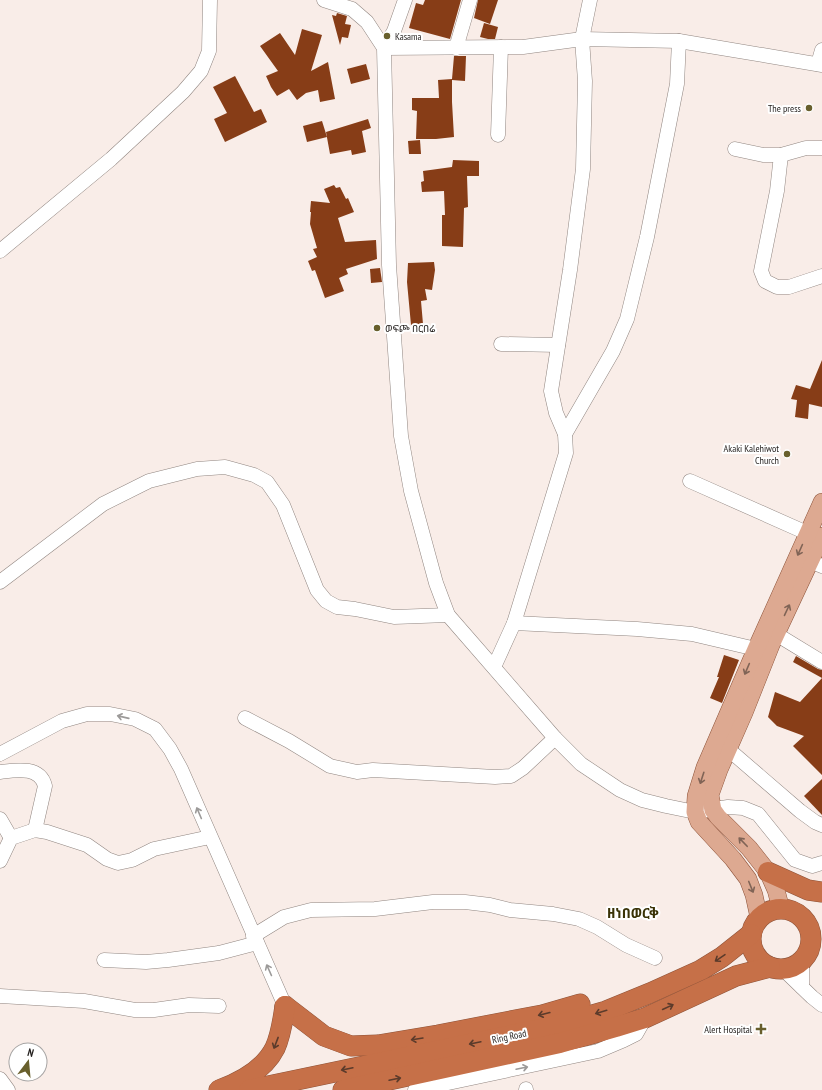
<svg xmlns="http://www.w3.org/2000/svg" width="822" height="1090" viewBox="0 0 822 1090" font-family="'PT Sans Narrow','Noto Sans Ethiopic',sans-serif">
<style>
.building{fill:#873d17}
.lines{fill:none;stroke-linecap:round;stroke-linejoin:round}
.minor-casing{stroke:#918681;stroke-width:15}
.major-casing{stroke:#8d5339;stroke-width:18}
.highway-casing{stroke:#8d5339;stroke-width:21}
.minor{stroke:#fff;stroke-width:14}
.major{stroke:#dda991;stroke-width:17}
.highway{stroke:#c67048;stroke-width:20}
.oneway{stroke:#806456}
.oneway2{stroke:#9c9a99}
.oneway3{stroke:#5b3b2b}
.poi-dot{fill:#685f2c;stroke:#fff;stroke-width:1.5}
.labels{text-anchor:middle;stroke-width:4;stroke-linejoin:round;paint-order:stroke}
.poi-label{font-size:10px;fill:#221e1c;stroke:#fff;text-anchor:end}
.street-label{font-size:10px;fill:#221e1c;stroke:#fff}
.district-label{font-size:14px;font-weight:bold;fill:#393206;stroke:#fff}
</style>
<rect width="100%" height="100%" fill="#f9ede8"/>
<g class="building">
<path d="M425 0H461L450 39 409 28 416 3 423 5Z"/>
<path d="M478 0H498L490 24 474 18Z"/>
<path d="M337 13 347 16 345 24 351 25 348 38 342 37 340 45 332 15 336 16Z"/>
<path d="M484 23 498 27 495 39H488L480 37Z"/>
<path d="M302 29 322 35 311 71 328 62 335 99 320 102 318 90 306 93 297 100 289 89 277 96 271 87 266 76 278 71 260 46 280 33 295 55Z"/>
<path d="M454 56H466L465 81 452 80V102L454 137 436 139H416L417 111 412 110V98H439L438 80 452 79Z"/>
<path d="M366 64 370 79 351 84 347 69Z"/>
<path d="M235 76 254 112 261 109 267 122 225 142 214 119 227 113 213 87Z"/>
<path d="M368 119 371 128 362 131 366 152 352 155 351 150 330 154 326 132Z"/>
<path d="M322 121 327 137 307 142 303 126Z"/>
<path d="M420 140 421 154H409L408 141Z"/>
<path d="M453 160 479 161V176H467L468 207 464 208 463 247 442 246V215H445L444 191 422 192 421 182 424 181 423 171 452 167Z"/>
<path d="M334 185 336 188 340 187 346 199 348 198 354 212 338 218 345 242 376 240 377 259 346 269 348 274 339 278 344 291 325 298 315 270 312 271 308 261 317 257 313 249 317 248 310 224 311 212H310L311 201 330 203 324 189Z"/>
<path d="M434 262 435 270 432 290 425 289 427 300 421 301 423 324 411 325 407 282 408 263Z"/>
<path d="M380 268 382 282 371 283 370 269Z"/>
<path d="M822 360V407L809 404 808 419 795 417 797 400 791 399 796 385 810 389Z"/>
<path d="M724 655 739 660 722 703 710 698 719 677H717Z"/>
<path d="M796 656 818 669 822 670V775L793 746 804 736 777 726 768 717 775 692 800 702 822 678 793 662Z"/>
<path d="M822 779V815L804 796Z"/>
</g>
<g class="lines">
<defs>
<g id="minor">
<path d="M324 0 352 9 367 22 384 48 389 265 401 436 411 491 436 583 448 615 555 738 581 764 620 790 642 800 666 806 695 812 728 807 743 808 758 814 795 860 812 866 822 863"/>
<path d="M405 0 394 31 384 48 523 47 582 39 679 41 822 65"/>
<path d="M456 48 470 0"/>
<path d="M818 64 822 50"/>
<path d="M498 135 501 47"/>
<path d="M735 149 763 155H781L806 148H822"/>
<path d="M781 155 777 191 761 271 765 281 777 287H789L822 276"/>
<path d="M0 251 111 159 183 92 201 71 209 51 210 0"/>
<path d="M501 344 558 345"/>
<path d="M565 434 613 351 627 319 647 237 677 84 679 41"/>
<path d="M690 481 807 533"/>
<path d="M810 561 822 566"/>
<path d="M0 582 103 504 149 481 197 469 225 467 254 475 267 482 283 505 317 590 326 601 337 607 355 609 394 617 448 615"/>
<path d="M514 623 637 629 692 634 756 649"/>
<path d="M776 634 822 662"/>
<path d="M494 667 514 623 566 453 565 434 556 413 551 391 570 270 583 169 585 81 582 39 590 0"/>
<path d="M245 718 289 741 330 766 357 772 373 770 495 777 511 776 523 768 555 738"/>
<path d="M719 743 728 749 800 811 815 822 822 825"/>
<path d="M0 754 62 721 87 714H110L135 719 155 729 170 749 181 769 285 1006"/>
<path d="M0 772C17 770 40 766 45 786L35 830"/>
<path d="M0 819 11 838"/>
<path d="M0 861 11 838 35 830 47 832 87 845 107 859 118 863 132 860 154 849 210 837"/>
<path d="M253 936 284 917 311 910 375 909 433 902H465L490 905 510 910 553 914 579 919 597 927 626 945 655 958"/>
<path d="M104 960 146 962 168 960 219 953 257 943"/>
<path d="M783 969 812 997 822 1005"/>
<path d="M802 987V960"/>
<path d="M0 996 84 1001 135 1010H154L189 1005 219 1006"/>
<path d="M0 1079 8 1090"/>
<path d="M526 1089V1090"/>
<path d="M415 1090 598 1051 624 1040 636 1034 645 1018"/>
</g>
<g id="major">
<path d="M781 909 776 890 768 872 749 848 718 817 713 810 710 795 719 770 744 713 771 645 822 536"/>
<path d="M759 918 754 895 748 879 733 859 699 822 695 812 696 796 705 767 756 649 822 502"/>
</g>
<g id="highway">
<path d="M768 872 808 890 822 892"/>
<circle cx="781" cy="939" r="30"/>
<path d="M285 1006 324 1036 351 1046 378 1045 438 1035 542 1015 580 1004"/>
<path d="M219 1090C241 1082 264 1070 275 1048 281 1035 283 1020 285 1006"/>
<path d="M249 1090 550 1027 606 1011 650 993 701 970 722 957 751 934"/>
<path d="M343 1090 560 1043 616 1027 645 1018 736 976 770 967"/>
</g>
</defs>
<use href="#minor" class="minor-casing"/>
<use href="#major" class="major-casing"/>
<use href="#highway" class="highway-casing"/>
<use href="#minor" class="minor"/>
<use href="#major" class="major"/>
<use href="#highway" class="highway"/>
</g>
<defs><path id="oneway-shaft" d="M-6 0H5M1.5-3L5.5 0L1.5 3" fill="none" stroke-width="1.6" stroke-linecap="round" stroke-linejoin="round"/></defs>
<g class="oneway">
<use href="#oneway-shaft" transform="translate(800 550) rotate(114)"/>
<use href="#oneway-shaft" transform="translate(787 610) rotate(-65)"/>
<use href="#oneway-shaft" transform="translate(747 669) rotate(113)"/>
<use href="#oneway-shaft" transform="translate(702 778) rotate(108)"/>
<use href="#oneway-shaft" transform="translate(743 842) rotate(-134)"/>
<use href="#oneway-shaft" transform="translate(751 887) rotate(68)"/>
</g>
<g class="oneway2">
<use href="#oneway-shaft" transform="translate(123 717) rotate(-167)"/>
<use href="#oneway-shaft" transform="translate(199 813) rotate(-113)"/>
<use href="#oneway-shaft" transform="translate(269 970) rotate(-114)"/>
<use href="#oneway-shaft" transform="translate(522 1068) rotate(-12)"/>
</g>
<g class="oneway3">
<use href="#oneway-shaft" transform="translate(720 958) rotate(146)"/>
<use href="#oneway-shaft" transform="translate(668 1007) rotate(-25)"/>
<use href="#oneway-shaft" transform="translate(601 1012) rotate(163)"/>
<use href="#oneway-shaft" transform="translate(544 1014) rotate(166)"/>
<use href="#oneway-shaft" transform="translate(417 1039) rotate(171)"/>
<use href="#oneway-shaft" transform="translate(276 1043) rotate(111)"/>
<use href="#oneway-shaft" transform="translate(475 1043) rotate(168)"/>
<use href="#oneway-shaft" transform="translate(347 1069) rotate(168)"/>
<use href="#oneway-shaft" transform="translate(395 1079) rotate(-12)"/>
</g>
<g class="poi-dot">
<circle cx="387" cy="36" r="4"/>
<circle cx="809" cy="108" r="4"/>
<circle cx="377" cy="328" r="4"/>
<circle cx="787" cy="454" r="4"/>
<path d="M759 1023h4v4h4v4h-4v4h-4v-4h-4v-4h4z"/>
</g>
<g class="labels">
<g class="poi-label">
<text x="395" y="40" text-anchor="start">Kasama</text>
<text x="801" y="112">The press</text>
<text x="385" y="332" text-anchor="start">ወፍጮ በርበሬ</text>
<text x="779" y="452">Akaki Kalehiwot<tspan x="779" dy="12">Church</tspan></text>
<text x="752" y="1033">Alert Hospital</text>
</g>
<g class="street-label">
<text transform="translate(509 1036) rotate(-12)" y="4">Ring Road</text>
</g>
<g class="district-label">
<text x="633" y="918">ዘነበወርቅ</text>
</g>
</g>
<g transform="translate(28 1062) rotate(16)"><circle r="19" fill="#ffffff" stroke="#a7a5a4"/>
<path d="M0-3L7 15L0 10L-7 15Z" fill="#685f2c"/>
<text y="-6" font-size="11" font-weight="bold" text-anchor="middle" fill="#221e1c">N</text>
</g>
</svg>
